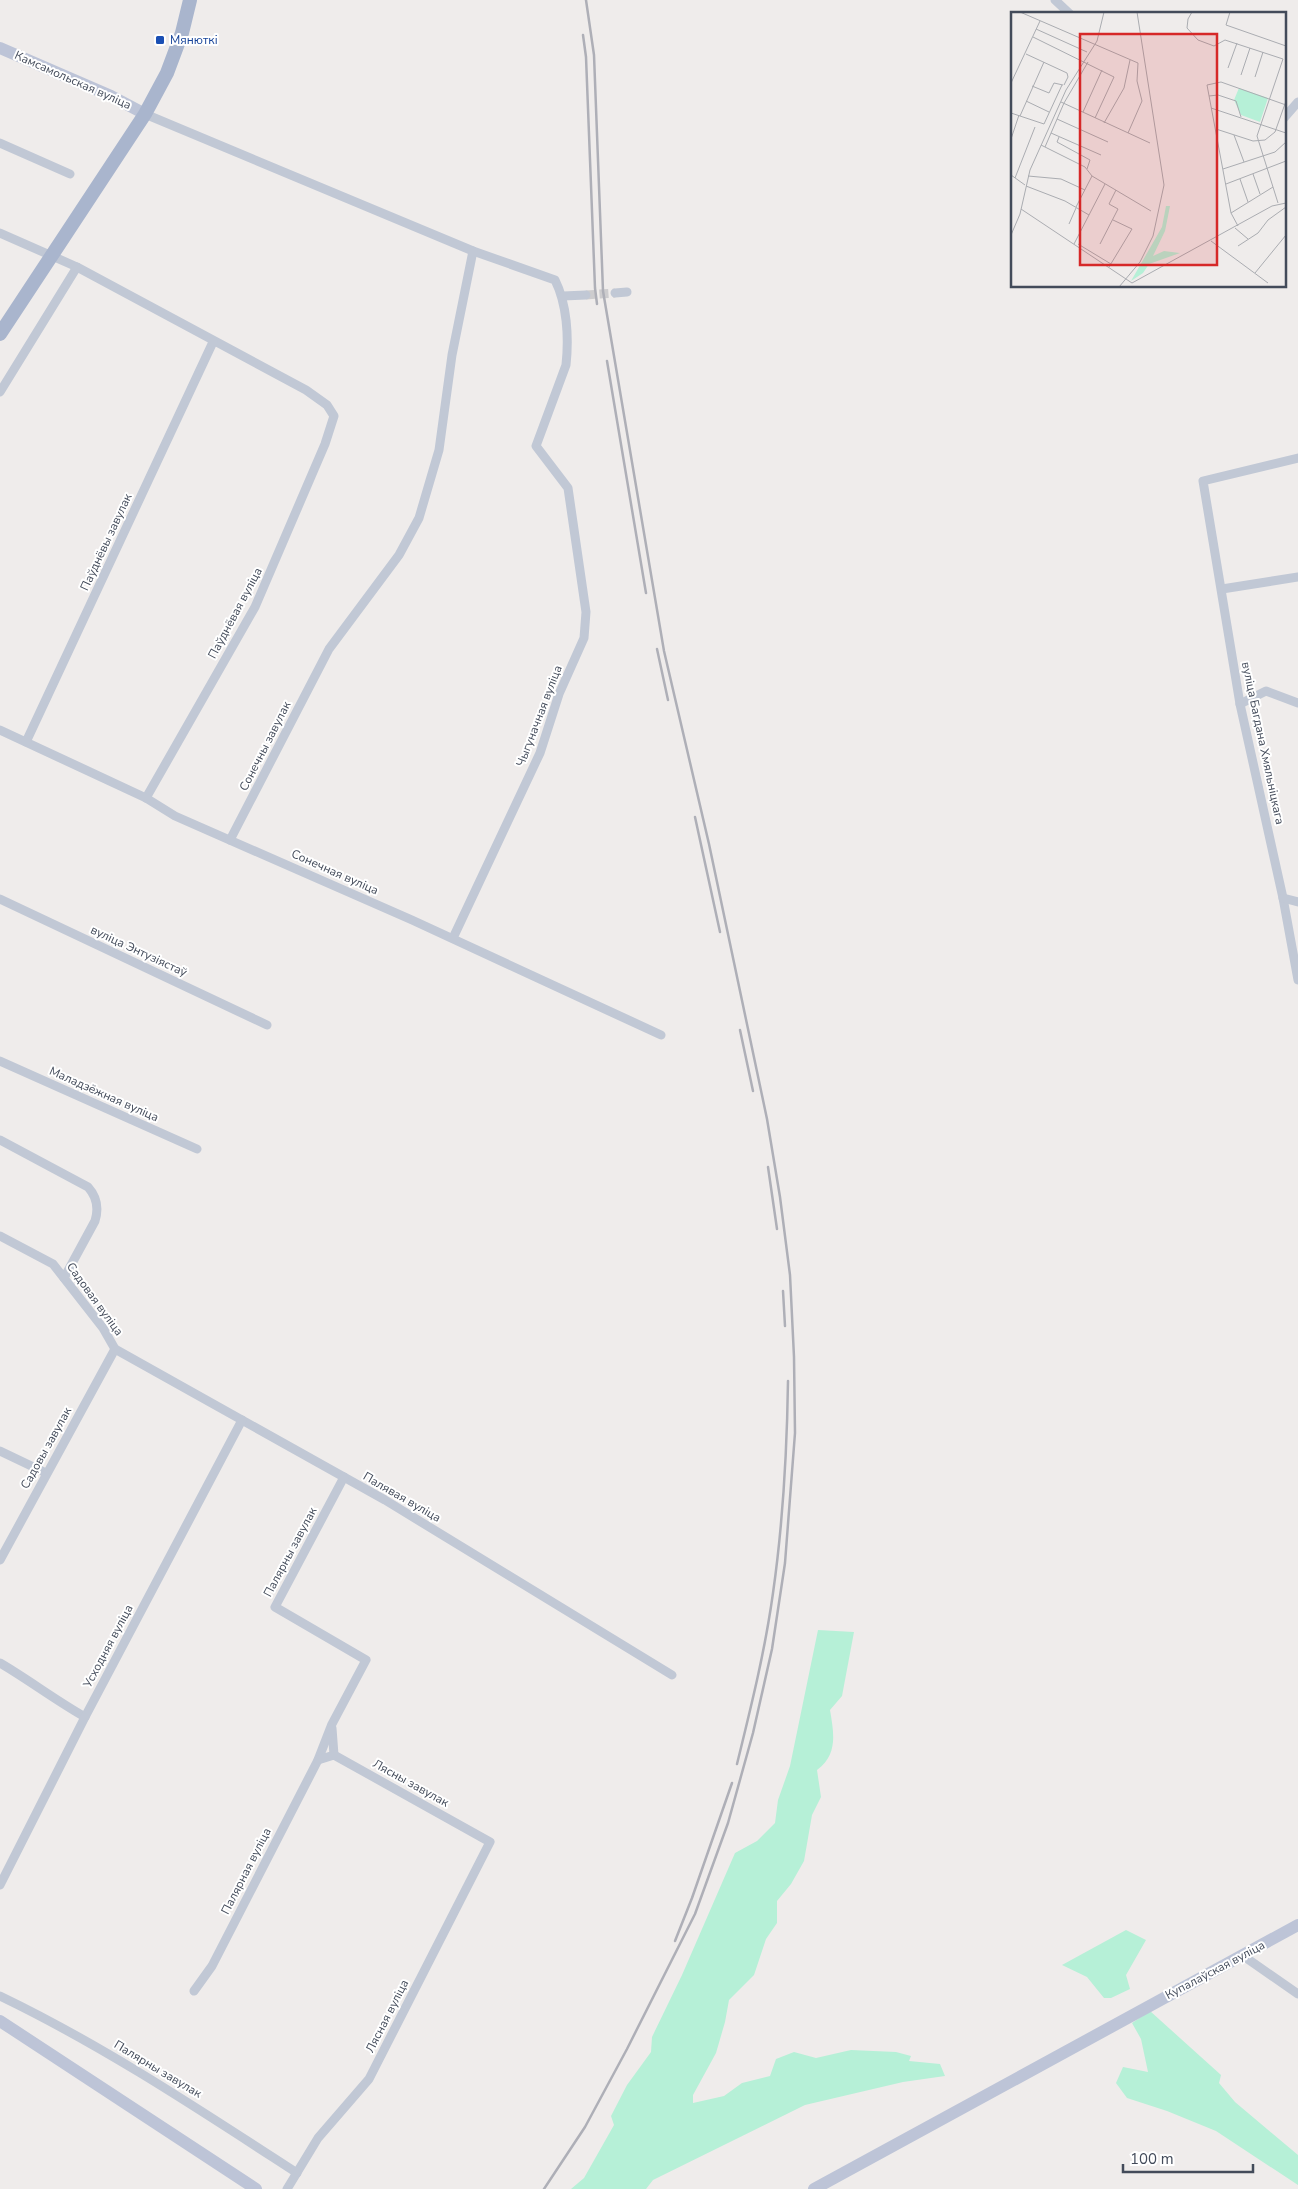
<svg xmlns="http://www.w3.org/2000/svg" width="1298" height="2189" viewBox="0 0 1298 2189" font-family="'Nunito Sans',sans-serif">
<style>
.green{fill:#b6f0d7}
.lines{fill:none;stroke-linecap:round;stroke-linejoin:round}
.street-tunnel{stroke:#cdccce;stroke-width:9;stroke-dasharray:9 4.5;stroke-linecap:butt}
.street{stroke:#c1c8d5;stroke-width:9}
.secondary{stroke:#bdc4d7;stroke-width:12}
.primary{stroke:#a9b5cd;stroke-width:14}
.rail{stroke:#aeafb7;stroke-width:2.5}
.transit-dot{fill:#1a4fb4;stroke:#fff;stroke-width:2}
.labels{text-anchor:middle;stroke-width:4;stroke-linejoin:round;paint-order:stroke}
.transit-label{font-size:12px;fill:#164399;stroke:#fff;text-anchor:start}
.street-label{font-size:12px;fill:#434b5a;stroke:#fff}
.inset-road{fill:none;stroke:#aaacb1;stroke-width:1}
.view{fill:#d62828;fill-opacity:0.15;stroke:#d62828;stroke-width:2.5}
.inset-edge{fill:none;stroke:#434b5a;stroke-width:2.5}
</style>
<rect width="100%" height="100%" fill="#efeceb"/>
<g class="green">
<path d="M818 1630 854 1632 842 1696 830 1710C834 1734 838 1754 817 1770L821 1797 812 1815 804 1861 791 1884 777 1901V1923L766 1939 754 1975 729 2000 725 2022 716 2053 693 2095V2103L724 2096 742 2083 770 2076 776 2059 794 2052 816 2058 851 2050 896 2052 911 2056 909 2061 940 2064 945 2076 903 2082 805 2105 653 2180 646 2189H571L584 2178 614 2125 611 2116 627 2085 651 2052 652 2037 682 1975 735 1853 757 1841 775 1823 778 1800 790 1766Z"/>
<path d="M1126 1930 1146 1940 1126 1975 1130 1989 1111 1998H1104L1087 1977 1062 1965Z"/>
<path d="M1150 2011 1221 2075 1219 2083 1235 2102 1298 2155V2185L1216 2131 1167 2111 1127 2098 1116 2083 1123 2067 1148 2072 1141 2039 1132 2023Z"/>
</g>
<g class="lines">
<path class="street-tunnel" d="M586 295 615 293"/>
<g class="street">
<path d="M1055 0 1070 14"/>
<path d="M145 114 473 251 555 280C567 304 569 337 566 365L536 446 568 488 586 612 584 638 559 694 540 753 453 938"/>
<path d="M1284 118 1298 102"/>
<path d="M0 143 70 174"/>
<path d="M0 233 77 267 306 390 327 405 334 416 325 444 255 607 146 798"/>
<path d="M615 293 627 292"/>
<path d="M563 296 586 295"/>
<path d="M0 392 77 267"/>
<path d="M1298 458 1203 481 1240 704 1283 898 1298 980"/>
<path d="M1222 589 1298 577"/>
<path d="M1240 704 1266 691 1298 703"/>
<path d="M0 730 146 798 175 816 412 920 661 1035"/>
<path d="M26 742 213 342"/>
<path d="M230 840 329 649 399 555 419 518 439 450 452 355 473 251"/>
<path d="M1283 898 1298 902"/>
<path d="M0 899 267 1025"/>
<path d="M0 1061 197 1149"/>
<path d="M0 1140 88 1187C97 1197 99 1208 95 1221L64 1278"/>
<path d="M0 1236 53 1264 103 1328 115 1349 385 1500 672 1675"/>
<path d="M0 1451 46 1473"/>
<path d="M0 1560 115 1349"/>
<path d="M0 1663C29 1680 55 1700 85 1717"/>
<path d="M332 1728 334 1755"/>
<path d="M0 1885 85 1717 242 1420"/>
<path d="M1242 1955 1298 1994"/>
<path d="M194 1991 212 1966 318 1760 332 1724 366 1660 275 1607 344 1477"/>
<path d="M0 1996C104 2046 200 2110 297 2173"/>
<path d="M287 2189 318 2138 369 2079 490 1842 334 1755 318 1760"/>
</g>
<g class="secondary">
<path d="M0 48 111 96 145 114"/>
<path d="M0 2021 256 2189"/>
<path d="M814 2189 1298 1925"/>
</g>
<path class="primary" d="M0 334 145 114 167 73 182 33 190 0"/>
<g class="rail">
<path d="M583 35 586 57 595 288 597 304"/>
<path d="M607 361 646 593"/>
<path d="M657 649 668 700"/>
<path d="M695 817 720 932"/>
<path d="M740 1030 753 1091"/>
<path d="M768 1167 777 1229"/>
<path d="M783 1291 785 1326"/>
<path d="M737 1764C751 1707 765 1651 773 1593 783 1523 787 1452 788 1381"/>
<path d="M675 1941 692 1898 732 1783"/>
<path d="M544 2189 585 2127 627 2049 695 1914 728 1823 753 1733 772 1649 785 1563 795 1433 794 1357 790 1275 780 1197 767 1119 709 844 664 651 603 291 594 55 586 0"/>
</g>
</g>
<rect class="transit-dot" x="155" y="35" width="10" height="10" rx="2.5"/>
<g class="labels">
<g class="transit-label">
<text x="170" y="44">Мянюткі</text>
</g>
<g class="street-label">
<text transform="translate(73 80) rotate(24)" y="4">Камсамольская вуліца</text>
<text transform="translate(106 542) rotate(-65)" y="4">Паўднёвы завулак</text>
<text transform="translate(235 613) rotate(-62)" y="4">Паўднёвая вуліца</text>
<text transform="translate(539 716) rotate(-69)" y="4">Чыгуначная вуліца</text>
<text transform="translate(1263 743) rotate(78)" y="4">вуліца Багдана Хмяльніцкага</text>
<text transform="translate(265 746) rotate(-63)" y="4">Сонечны завулак</text>
<text transform="translate(335 872) rotate(24)" y="4">Сонечная вуліца</text>
<text transform="translate(139 951) rotate(25)" y="4">вуліца Энтузіястаў</text>
<text transform="translate(104 1094) rotate(24)" y="4">Маладзёжная вуліца</text>
<text transform="translate(95 1299) rotate(54)" y="4">Садовая вуліца</text>
<text transform="translate(46 1448) rotate(-61)" y="4">Садовы завулак</text>
<text transform="translate(402 1497) rotate(30)" y="4">Палявая вуліца</text>
<text transform="translate(290 1552) rotate(-62)" y="4">Палярны завулак</text>
<text transform="translate(108 1646) rotate(-62)" y="4">Усходняя вуліца</text>
<text transform="translate(411 1783) rotate(29)" y="4">Лясны завулак</text>
<text transform="translate(246 1871) rotate(-63)" y="4">Палярная вуліца</text>
<text transform="translate(1215 1970) rotate(-28)" y="4">Купалаўская вуліца</text>
<text transform="translate(387 2016) rotate(-63)" y="4">Лясная вуліца</text>
<text transform="translate(158 2069) rotate(31)" y="4">Палярны завулак</text>
</g>
</g>
<g transform="translate(1011 12)">
<rect width="275" height="275" fill="#efeceb"/>
<path d="M228 76 257 86 249 110 230 103 223 88ZM155 194H159L154 219 142 244 153 239 169 241 138 252 132 261 120 269 151 215Z" fill="#b6f0d7"/>
<path class="inset-road" d="M9 0 127 51 126 69 131 89 117 121M181 0 177 7 176 16 187 28 203 34 214 28 272 47 246 124 267 191M219 0 215 13 275 34M25 17 76 40M22 25 103 65 84 106M15 42 56 61 57 65 53 73M217 56 226 31M230 63 239 36M244 65 252 40M0 71 29 9M21 74 38 81 43 71 52 73M198 84 207 83 225 89 230 105M15 89 38 100M50 90 139 131M200 96 275 121M72 100 91 58M0 101 33 112 51 73M9 104 33 50M46 107 97 130M93 111 113 76 119 48M205 117 242 129 254 128 264 120 275 89M40 121 90 143M223 123 233 150M48 125 46 130 79 148 76 157M0 127 8 103M30 133 74 155 81 164 140 199M34 135 53 91 77 50M212 157 264 140 275 130M242 162 249 182M0 163 14 173M17 164 50 167 74 178M4 166 24 115M229 167 237 190M215 172 275 149M15 174 54 189 78 203M65 195 81 164M10 197 121 271 261 194 275 191M220 201 262 175M58 212 65 196M227 214 220 201 196 73 210 70 275 93M224 216 237 227M0 223 9 202 19 158 55 78 86 29 93 0M200 229 257 271M63 232 94 172M67 232 100 252M89 232 107 197 98 192 105 178M227 234 247 221 257 208 275 195M98 255 121 217 102 208M244 261 275 223M108 275 129 250 142 224 153 173 126 0"/>
<path class="view" d="M69 22H206V253H69Z"/>
<rect width="275" height="275" class="inset-edge"/>
</g>
<path d="M1123 2164v8h130v-8" fill="none" stroke="#434b5a" stroke-width="2.5"/>
<text x="1130" y="2164" font-size="15" fill="#434b5a" stroke="#ffffff" stroke-width="4" paint-order="stroke">100 m</text>
</svg>
